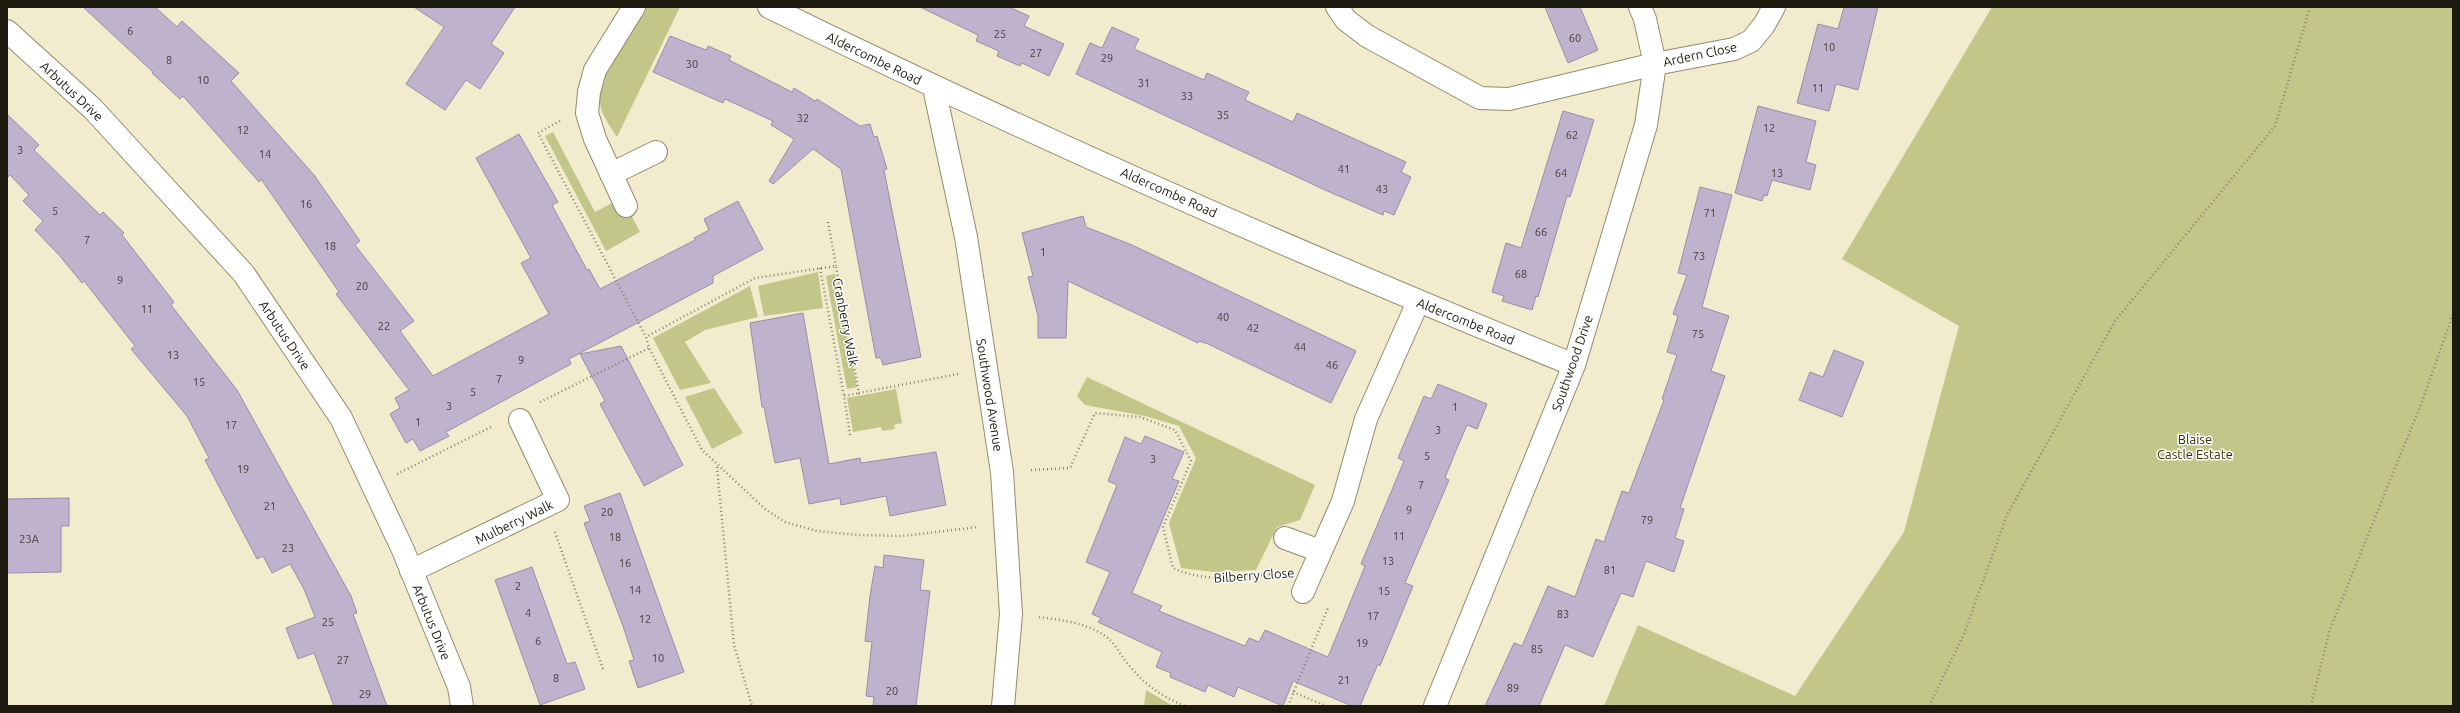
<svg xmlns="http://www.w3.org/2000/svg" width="2460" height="713" viewBox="0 0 2460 713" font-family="Ubuntu,sans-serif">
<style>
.green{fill:#c2c689}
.building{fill:#beb2cd;stroke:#998ea8}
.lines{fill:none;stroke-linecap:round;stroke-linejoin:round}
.minor-casing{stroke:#918b6f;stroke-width:24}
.path{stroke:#898470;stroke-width:2.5;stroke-dasharray:1 3;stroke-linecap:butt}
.minor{stroke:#fff;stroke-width:22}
.labels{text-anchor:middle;stroke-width:3;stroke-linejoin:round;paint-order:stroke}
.number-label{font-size:11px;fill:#44403e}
.street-label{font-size:13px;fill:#1c1a0f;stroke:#fff}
.park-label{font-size:13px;fill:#333401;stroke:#fff}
</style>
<rect width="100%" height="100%" fill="#f2ebcd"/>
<g class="green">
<path d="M645 7H680L617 137C610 126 602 116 600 104 595 78 632 30 645 7Z"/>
<path d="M1992 7H2453V706H1604L1638 625 1795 696 1904 532 1959 326 1842 259Z"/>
<path d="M553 132 595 212 616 201 630 213 640 232 606 251 545 136Z"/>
<path d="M818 272 823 308 764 316 758 286Z"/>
<path d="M835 274 857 387 847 389 826 276Z"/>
<path d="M750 286 758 317 705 330 685 342 711 383 680 390 653 338Z"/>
<path d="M1087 377 1315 485 1300 520 1277 527 1256 570 1214 572 1181 568 1169 523 1196 458 1179 426 1145 416 1085 405 1077 396Z"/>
<path d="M714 388 743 433 712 449 685 397Z"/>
<path d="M896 389 902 423 894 425 895 429 882 431 881 427 853 432 847 398Z"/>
<path d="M1146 690 1173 706H1144Z"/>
</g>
<g class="building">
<path d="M83 7H155L177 27 182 21 239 73 231 81 314 175 360 241 355 245 414 321 400 331 433 376 549 314 521 263 531 258 476 158 519 134 558 202 552 205 587 270 589 269 600 289 695 240 694 238 709 230 704 219 738 201 763 249 713 276V283L569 359 571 364 446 432 449 436 420 451 413 439 406 443 390 414 400 408 395 398 409 390 336 294 339 292 261 179 259 182 183 96 180 99 152 73 153 72Z"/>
<path d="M414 7H515L491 44 504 53 480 89 466 80 445 110 406 84 444 27Z"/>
<path d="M920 7H1009L1029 16 1024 26 1064 44 1049 76 1022 63 1020 66 997 56 999 51 976 41 978 35Z"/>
<path d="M1545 7H1580L1598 50 1568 63Z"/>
<path d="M1844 7H1878L1858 90 1836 84 1829 111 1797 103 1818 24 1838 29Z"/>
<path d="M1112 27 1139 39 1134 49 1204 80 1207 73 1249 92 1245 100 1293 122 1297 113 1406 162 1401 172 1411 177 1394 215 1384 211 1383 215 1325 190 1076 74 1090 43 1102 48Z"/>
<path d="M670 36 706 50 708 46 731 56 729 60 792 92 794 88 815 101 817 99 860 126 870 124 874 137 877 136 887 169 884 170 921 357 883 365 881 358H876L841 169 813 149 773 184 769 181 794 139 771 125 773 121 725 99 723 103 653 72Z"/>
<path d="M1758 106 1816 121 1806 162 1816 165 1810 190 1772 180 1767 196 1764 195 1762 201 1735 193Z"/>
<path d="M1563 111 1594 120 1570 197 1567 196 1538 297 1536 296 1532 310 1502 301 1504 296 1492 292 1506 243 1521 248Z"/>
<path d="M7 114 39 145 34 150 100 215 103 212 124 233 122 235 174 302 171 305 237 390 351 596 357 613 353 614 387 706H334L314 653 298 659 286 628 315 617 304 589 290 564 272 573 263 556 257 559 205 460 209 458 187 416 131 349 135 346 84 281 82 283 59 255 35 230 43 221 23 201 29 195 10 175 7 178Z"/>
<path d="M1700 187 1732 195 1702 307 1729 316 1711 371 1725 376 1680 508 1684 509 1675 538 1684 541 1674 572 1646 561 1633 597 1621 593 1593 657 1565 645 1539 706H1485L1514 643 1522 646 1548 586 1575 597 1596 539 1604 542 1622 491 1629 493 1664 400 1662 399 1677 355 1667 352 1678 316 1673 314 1687 275 1678 273Z"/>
<path d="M1083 216 1086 227 1132 245 1356 351 1331 403 1208 344 1199 341 1198 343 1068 281 1066 338H1038V316L1028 277 1033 276 1022 233Z"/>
<path d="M803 313 829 464 860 458 861 463 936 452 946 505 890 516 886 496 841 505 840 498 809 504 800 458 775 463 764 407H762L750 323Z"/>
<path d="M621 346 683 465 644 486 600 404 605 401 580 354Z"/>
<path d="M1834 350 1864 362 1842 417 1799 400 1810 372 1823 377Z"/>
<path d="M1438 384 1487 404 1477 429 1467 425 1455 453 1445 478 1449 480 1405 583 1413 586 1380 666 1378 664 1360 706H1352L1293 681 1283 706 1238 687 1234 697 1208 685 1205 692 1170 677 1171 673 1156 667 1162 652 1098 622 1101 618 1092 614 1110 572 1086 562 1117 485 1108 481 1125 437 1141 444 1145 436 1184 452 1172 479 1179 481 1132 593 1162 606 1159 611 1245 646 1249 638 1259 642 1265 630 1328 657 1365 566 1361 564 1404 461 1398 458 1424 396 1431 399Z"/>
<path d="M620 493 684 672 638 688 629 661 634 660 623 626 584 523 590 521 584 506Z"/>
<path d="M69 498V526H61V572L7 573V499Z"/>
<path d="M884 555 924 560 920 590 930 591 916 706H873L874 697 866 696 872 642 865 641 870 596 875 566 883 568Z"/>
<path d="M532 567 567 664 575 662 585 689 540 705 495 580Z"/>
</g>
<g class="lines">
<defs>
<g id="minor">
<path d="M769 7C1033 136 1302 255 1574 365"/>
<path d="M1337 7 1346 20 1367 36 1480 98 1509 99 1655 64 1734 49 1751 41 1764 25 1774 7"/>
<path d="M7 31 93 109 244 274 341 418 403 550 459 687 462 706"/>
<path d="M934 88 966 237 1002 472 1011 614 1003 706"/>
<path d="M611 174 656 152"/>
<path d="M626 206 595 139 587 113 589 92 595 70 634 7"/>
<path d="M1285 538 1320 551"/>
<path d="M411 571 558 500 520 420"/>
<path d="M1303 592 1343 501 1366 419 1418 302"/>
<path d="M1435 706 1574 365 1646 125 1655 64 1645 19 1640 7"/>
</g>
</defs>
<use href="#minor" class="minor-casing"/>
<g class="path">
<path d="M560 121 538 133 646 337"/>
<path d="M828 222 836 266"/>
<path d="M820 268 844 396"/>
<path d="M958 374 859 393 836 266 755 278 646 337 649 348 702 450 765 509 785 522 817 531 858 535 902 536 978 527"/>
<path d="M540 402 649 348"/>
<path d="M850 435 844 396 859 393"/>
<path d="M717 467 734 645 752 706"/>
<path d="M1031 470 1070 468 1095 413 1140 417 1175 430 1191 461 1163 527 1173 568C1207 584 1244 576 1281 573"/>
<path d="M397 474 493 426"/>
<path d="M555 532 603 669"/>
<path d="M1039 617C1062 620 1090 623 1109 639 1116 645 1121 656 1127 663 1144 684 1160 696 1185 706"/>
<path d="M1293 692 1326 706"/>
<path d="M1288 706 1328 608"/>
<path d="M1929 706 1964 634 2007 515 2115 321 2275 126 2310 7"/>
<path d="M2311 706 2330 629 2423 399 2453 314"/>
</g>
<use href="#minor" class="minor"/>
</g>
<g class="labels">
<g class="number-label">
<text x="130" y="35">6</text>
<text x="1000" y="38">25</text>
<text x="1575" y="42">60</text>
<text x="1829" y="51">10</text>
<text x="1036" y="57">27</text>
<text x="1107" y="62">29</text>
<text x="169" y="64">8</text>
<text x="692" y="68">30</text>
<text x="203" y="84">10</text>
<text x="1144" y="87">31</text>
<text x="1818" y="92">11</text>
<text x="1187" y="100">33</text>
<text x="1223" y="119">35</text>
<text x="803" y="122">32</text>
<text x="1769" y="132">12</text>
<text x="243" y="134">12</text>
<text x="1572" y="139">62</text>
<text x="20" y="154">3</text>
<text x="265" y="158">14</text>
<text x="1344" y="173">41</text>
<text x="1561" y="177">64</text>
<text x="1777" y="177">13</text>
<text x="1382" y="193">43</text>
<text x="306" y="208">16</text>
<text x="55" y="215">5</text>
<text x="1710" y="217">71</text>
<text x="1541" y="236">66</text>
<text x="87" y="244">7</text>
<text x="330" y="250">18</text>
<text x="1043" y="256">1</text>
<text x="1699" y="260">73</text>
<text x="1521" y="278">68</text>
<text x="120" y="284">9</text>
<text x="362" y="290">20</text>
<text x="147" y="313">11</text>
<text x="1223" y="321">40</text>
<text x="384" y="330">22</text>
<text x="1253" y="332">42</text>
<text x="1698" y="338">75</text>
<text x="1300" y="351">44</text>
<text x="173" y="359">13</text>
<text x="521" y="364">9</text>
<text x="1332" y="369">46</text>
<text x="499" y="383">7</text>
<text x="199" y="386">15</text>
<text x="473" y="396">5</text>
<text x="449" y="410">3</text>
<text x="1455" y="411">1</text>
<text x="418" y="426">1</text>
<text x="231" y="429">17</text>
<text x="1438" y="434">3</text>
<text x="1427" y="460">5</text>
<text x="1153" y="463">3</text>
<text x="243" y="473">19</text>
<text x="1421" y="489">7</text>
<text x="270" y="510">21</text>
<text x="1409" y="514">9</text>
<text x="607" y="516">20</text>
<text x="1647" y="524">79</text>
<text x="1399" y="540">11</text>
<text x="615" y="541">18</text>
<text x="29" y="543">23A</text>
<text x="288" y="552">23</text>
<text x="1388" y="565">13</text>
<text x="625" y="567">16</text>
<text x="1610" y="574">81</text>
<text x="518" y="590">2</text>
<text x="635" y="594">14</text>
<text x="1384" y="595">15</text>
<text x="528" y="617">4</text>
<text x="1563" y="618">83</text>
<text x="1373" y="620">17</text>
<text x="645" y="623">12</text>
<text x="328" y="626">25</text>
<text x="538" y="645">6</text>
<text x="1362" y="647">19</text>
<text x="1537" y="653">85</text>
<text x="658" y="662">10</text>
<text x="343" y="664">27</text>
<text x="556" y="682">8</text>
<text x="1344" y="684">21</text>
<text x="1513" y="692">89</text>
<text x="892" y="695">20</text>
<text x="365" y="698">29</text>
</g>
<g class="street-label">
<text transform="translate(1700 54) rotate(-12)" y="5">Ardern Close</text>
<text transform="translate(874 58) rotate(26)" y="5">Aldercombe Road</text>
<text transform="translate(72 91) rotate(43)" y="5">Arbutus Drive</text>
<text transform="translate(1169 192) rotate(24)" y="5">Aldercombe Road</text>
<text transform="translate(1466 321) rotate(22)" y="5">Aldercombe Road</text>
<text transform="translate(846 322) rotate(79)" y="5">Cranberry Walk</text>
<text transform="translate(285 335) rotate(56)" y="5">Arbutus Drive</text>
<text transform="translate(1572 363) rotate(-71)" y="5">Southwood Drive</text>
<text transform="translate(990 395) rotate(81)" y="5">Southwood Avenue</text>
<text transform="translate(514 522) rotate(-26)" y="5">Mulberry Walk</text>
<text transform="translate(1254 575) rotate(-4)" y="5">Bilberry Close</text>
<text transform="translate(432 622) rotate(68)" y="5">Arbutus Drive</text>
</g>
<g class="park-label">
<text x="2195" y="444">Blaise<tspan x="2195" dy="15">Castle Estate</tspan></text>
</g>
</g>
<rect width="2460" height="713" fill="none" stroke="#1c1a0f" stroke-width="16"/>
</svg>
